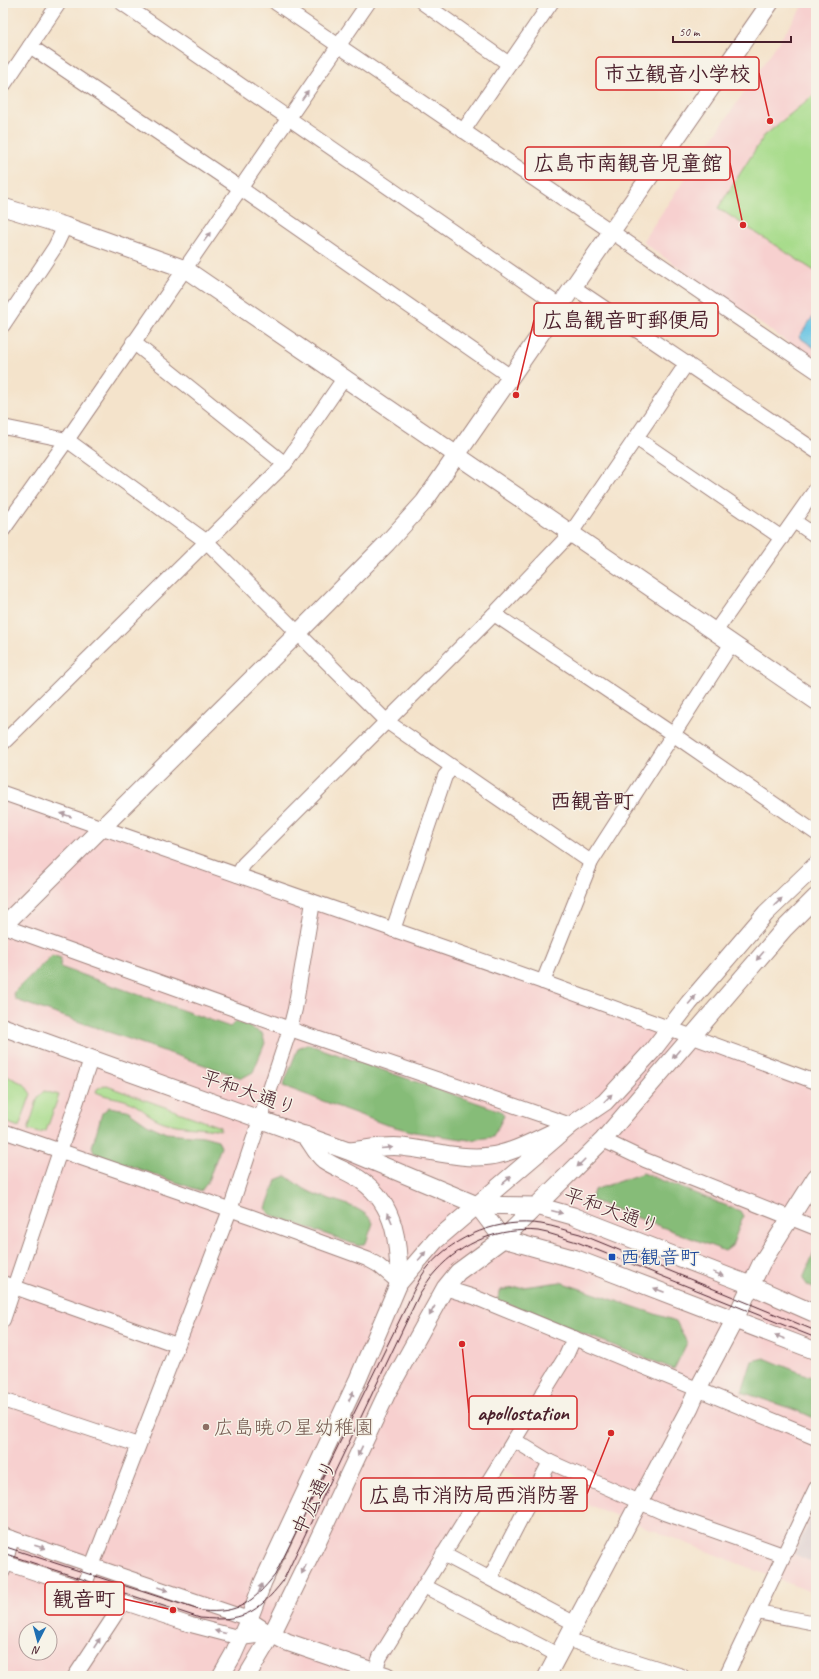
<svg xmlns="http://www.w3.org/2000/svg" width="819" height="1679" viewBox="0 0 819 1679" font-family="Caveat,'Klee One',sans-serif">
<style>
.built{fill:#f7d0cf;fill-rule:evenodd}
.industrial{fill:#d2bec5}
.green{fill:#a8dc8c;stroke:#797e5c}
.forest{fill:#86bc78;stroke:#686e52}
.water{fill:#65c3e3;stroke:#587187}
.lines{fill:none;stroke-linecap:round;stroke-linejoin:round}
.minor-casing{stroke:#9f817b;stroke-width:16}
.tertiary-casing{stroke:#9f817b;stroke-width:19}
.minor{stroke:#fff;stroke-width:14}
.tertiary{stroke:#fff;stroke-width:17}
.tram{stroke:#4a1f2b;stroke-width:1}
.oneway{fill:#ae9aa0}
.transit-dot{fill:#1a4fb4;stroke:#f7f3e8;stroke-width:1.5}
.education-dot{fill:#8d6e63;stroke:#f7f3e8;stroke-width:1.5}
.labels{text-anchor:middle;stroke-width:3;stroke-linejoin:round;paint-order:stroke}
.street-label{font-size:20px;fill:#4a1f2b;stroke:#f7f3e8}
.transit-label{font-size:20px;fill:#164399;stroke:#f7f3e8;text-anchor:start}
.education-label{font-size:20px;fill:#785e54;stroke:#f7f3e8;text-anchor:start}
.neighbourhood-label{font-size:21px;font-weight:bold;fill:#4a1f2b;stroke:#f7f3e8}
.leader{fill:none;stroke:#d62828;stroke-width:1.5}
.callout-dot{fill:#d62828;stroke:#f7f3e8;stroke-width:1.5}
.callout{fill:#f7f3e8;stroke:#d62828;stroke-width:1.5}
.callout-label{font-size:21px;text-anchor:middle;font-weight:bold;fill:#4a1f2b}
</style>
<rect width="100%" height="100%" fill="#f7f3e8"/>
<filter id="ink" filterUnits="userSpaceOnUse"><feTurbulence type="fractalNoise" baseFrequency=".025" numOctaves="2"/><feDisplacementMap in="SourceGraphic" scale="8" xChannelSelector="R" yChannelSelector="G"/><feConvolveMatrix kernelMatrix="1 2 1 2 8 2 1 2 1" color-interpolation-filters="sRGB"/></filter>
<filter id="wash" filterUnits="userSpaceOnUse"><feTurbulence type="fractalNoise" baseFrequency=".012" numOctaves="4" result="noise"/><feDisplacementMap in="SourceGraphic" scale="16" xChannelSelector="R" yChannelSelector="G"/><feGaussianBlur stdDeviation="0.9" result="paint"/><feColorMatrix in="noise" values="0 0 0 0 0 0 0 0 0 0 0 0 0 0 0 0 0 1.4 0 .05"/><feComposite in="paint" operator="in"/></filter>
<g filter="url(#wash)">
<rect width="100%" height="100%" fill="#f4e3cb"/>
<g class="built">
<path d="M805 3H816V362L645 244 644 239Z"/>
<path d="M3 794 816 1082V1594L497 1469 374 1676H3ZM26 1629H50V1653H26Z"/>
</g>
<path class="industrial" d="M816 1507V1564L794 1554Z"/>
<g class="green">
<path d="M816 93V272L718 208 764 136Z"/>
<path d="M3 1074 24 1084 31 1094 19 1127 3 1121Z"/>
<path d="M104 1085 220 1127V1130C202 1126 182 1128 164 1122 151 1118 143 1109 132 1103 120 1097 108 1098 96 1092L97 1089Z"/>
<path d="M44 1091 59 1095 46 1131 39 1133 28 1130 38 1097Z"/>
</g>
<g class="forest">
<path d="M52 955 61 958 60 967 230 1027 236 1021 262 1033 265 1043 253 1072 242 1078 16 1000 13 993Z"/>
<path d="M307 1044 501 1111 504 1116 493 1137 469 1140 414 1132 384 1124 283 1086 298 1048Z"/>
<path d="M109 1107 127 1110 147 1124 166 1133 203 1136 218 1140 221 1147 207 1183 201 1191 94 1153 92 1147 102 1113Z"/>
<path d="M643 1173 740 1211 743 1216 732 1246 725 1251 591 1200 594 1190Z"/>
<path d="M286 1176C295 1183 305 1190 315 1194 332 1201 365 1206 373 1223L366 1243 359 1246 269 1214 266 1208 276 1180Z"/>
<path d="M816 1247V1289L808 1286 803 1279Z"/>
<path d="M560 1282 676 1321 687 1343 674 1369 497 1300 501 1290Z"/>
<path d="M764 1358 816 1379V1419L801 1412 742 1392 752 1361Z"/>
</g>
<path class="water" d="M816 312V349L799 337Z"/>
</g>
<g filter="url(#ink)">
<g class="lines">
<defs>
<g id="minor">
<path d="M122 3 560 306"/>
<path d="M276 3 816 371"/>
<path d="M423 3 509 64"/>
<path d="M30 46 240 188 511 377"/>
<path d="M3 86 59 3"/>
<path d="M463 131 551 3"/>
<path d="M573 287 816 451"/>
<path d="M3 325 55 247 65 226"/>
<path d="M133 342 285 464"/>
<path d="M3 427 67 440 207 542 386 721 591 862"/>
<path d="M636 438 782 538"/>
<path d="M794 521 816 536"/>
<path d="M3 530 67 440 368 3"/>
<path d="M494 614 674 735 816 833"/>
<path d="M715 632 816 489"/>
<path d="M3 743 285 464 345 377"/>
<path d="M3 793 543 982 816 1082"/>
<path d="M238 875 244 864 494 614 571 533 687 363"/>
<path d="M3 926 290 1029 571 1125"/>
<path d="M393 930 445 776 452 768"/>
<path d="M543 982 591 862 732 643"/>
<path d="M3 1131 252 1217 367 1259 378 1265 399 1283"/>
<path d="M603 1140 645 1160 816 1228"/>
<path d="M3 1283 177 1345"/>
<path d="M445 1288 474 1297 816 1438"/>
<path d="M3 1320 91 1059"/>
<path d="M3 1400 138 1445"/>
<path d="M514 1440 550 1462 662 1512 783 1555"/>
<path d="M3 1535 240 1616 249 1619 272 1634"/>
<path d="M443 1554 574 1623"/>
<path d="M3 1562 191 1625 241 1638 272 1634"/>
<path d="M3 1571 12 1538"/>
<path d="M490 1578 550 1462"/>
<path d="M424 1586 558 1655"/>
<path d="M83 1589 230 1210 290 1029 295 1009 313 902"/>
<path d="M757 1612 816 1623"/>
<path d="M566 1639 682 1676"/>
<path d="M75 1676 123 1603"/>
<path d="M373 1676 380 1657 566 1356 574 1338"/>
<path d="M726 1676 816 1488"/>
</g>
<g id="tertiary">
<path d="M3 207 65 226 185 269 816 701"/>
<path d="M3 926 298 633 387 543 424 502 770 3"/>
<path d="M3 1027 348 1151 477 1205 537 1206 573 1216 750 1285 816 1314"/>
<path d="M305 1135C311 1142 316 1154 324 1160 336 1168 350 1172 362 1181 396 1205 399 1245 399 1283"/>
<path d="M350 1151C367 1149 386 1145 402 1147 431 1150 461 1160 490 1156 513 1153 535 1140 556 1131"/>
<path d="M477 1205 503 1239 579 1260 816 1351"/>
<path d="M272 1634 287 1642 387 1676"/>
<path d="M221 1676 233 1655 249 1619 263 1582 358 1379 399 1283 435 1241 571 1125 605 1102 652 1051 689 1003 766 913 816 865"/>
<path d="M247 1676 272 1634 318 1540 387 1393 445 1288 458 1272 503 1239 603 1140 784 929 816 897"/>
<path d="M547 1676 690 1407 698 1389 735 1319 761 1264 816 1177"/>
</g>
</defs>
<use href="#minor" class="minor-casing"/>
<use href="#tertiary" class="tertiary-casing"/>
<use href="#minor" class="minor"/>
<use href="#tertiary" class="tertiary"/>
<g class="tram">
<path d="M3 1546 202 1611C239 1614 253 1602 275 1575L406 1307C412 1294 419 1278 428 1267 455 1235 500 1218 541 1224 554 1226 567 1231 580 1234L816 1331"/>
<path d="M3 1553 200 1618C242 1622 257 1614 283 1581L420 1293C425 1286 430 1277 436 1271 462 1242 500 1227 538 1231 551 1233 565 1239 577 1242L816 1338"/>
</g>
</g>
<defs><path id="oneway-solid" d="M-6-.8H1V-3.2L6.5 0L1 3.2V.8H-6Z"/></defs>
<g class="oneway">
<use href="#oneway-solid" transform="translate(305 95) rotate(-55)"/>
<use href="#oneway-solid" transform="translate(207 237) rotate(-55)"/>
<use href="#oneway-solid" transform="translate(66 815) rotate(-161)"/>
<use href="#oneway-solid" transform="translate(778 902) rotate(-44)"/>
<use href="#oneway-solid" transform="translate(760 956) rotate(131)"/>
<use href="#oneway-solid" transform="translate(692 1000) rotate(-50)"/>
<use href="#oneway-solid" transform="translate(676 1054) rotate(130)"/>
<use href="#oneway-solid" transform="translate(608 1098) rotate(-45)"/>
<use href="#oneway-solid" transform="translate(387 1148) rotate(-5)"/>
<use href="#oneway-solid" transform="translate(581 1163) rotate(135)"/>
<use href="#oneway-solid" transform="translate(507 1180) rotate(-40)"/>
<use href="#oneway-solid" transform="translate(557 1212) rotate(15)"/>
<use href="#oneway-solid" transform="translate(390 1218) rotate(-112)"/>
<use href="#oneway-solid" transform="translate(422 1256) rotate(-50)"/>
<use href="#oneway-solid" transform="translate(718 1274) rotate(22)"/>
<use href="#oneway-solid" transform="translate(659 1290) rotate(-159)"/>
<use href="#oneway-solid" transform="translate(432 1311) rotate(119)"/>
<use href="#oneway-solid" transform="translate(780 1337) rotate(-158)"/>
<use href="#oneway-solid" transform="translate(351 1396) rotate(-65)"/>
<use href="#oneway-solid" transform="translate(360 1451) rotate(115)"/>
<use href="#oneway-solid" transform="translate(40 1547) rotate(18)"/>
<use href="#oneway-solid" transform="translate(304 1569) rotate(116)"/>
<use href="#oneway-solid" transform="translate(163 1589) rotate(19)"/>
<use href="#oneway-solid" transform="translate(260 1589) rotate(-70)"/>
<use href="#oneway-solid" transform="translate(220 1632) rotate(-166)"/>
<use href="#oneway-solid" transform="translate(97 1643) rotate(-57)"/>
</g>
</g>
<rect class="transit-dot" x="608" y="1253" width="8" height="8" rx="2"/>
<circle class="education-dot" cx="206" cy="1427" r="4"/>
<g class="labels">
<g class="street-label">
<text transform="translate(249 1092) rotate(19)" y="7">平和大通り</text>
<text transform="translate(612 1210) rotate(20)" y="7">平和大通り</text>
<text transform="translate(314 1497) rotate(-65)" y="7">中広通り</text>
</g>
<g class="transit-label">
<text x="620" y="1264">西観音町</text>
</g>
<g class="education-label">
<text x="214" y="1434">広島暁の星幼稚園</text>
</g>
<g class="neighbourhood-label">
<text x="592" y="808">西観音町</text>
</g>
</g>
<path class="leader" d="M770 121L759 73M743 225L730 163M516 395L534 320M462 1344L469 1413M611 1433L587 1494M173 1610L124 1599"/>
<g class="callout-dot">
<circle cx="770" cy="121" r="4"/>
<circle cx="743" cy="225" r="4"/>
<circle cx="516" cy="395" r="4"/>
<circle cx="462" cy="1344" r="4"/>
<circle cx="611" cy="1433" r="4"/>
<circle cx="173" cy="1610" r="4"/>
</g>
<g class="callout">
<rect x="596" y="57" width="163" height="33" rx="4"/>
<rect x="525" y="147" width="205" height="33" rx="4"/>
<rect x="534" y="303" width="184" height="33" rx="4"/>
<rect x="469" y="1396" width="108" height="33" rx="4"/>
<rect x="361" y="1478" width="226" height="33" rx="4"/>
<rect x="45" y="1582" width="79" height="33" rx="4"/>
</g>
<g class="callout-label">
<text x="677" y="81">市立観音小学校</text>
<text x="628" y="170">広島市南観音児童館</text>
<text x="626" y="327">広島観音町郵便局</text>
<text x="523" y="1420">apollostation</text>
<text x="474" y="1502">広島市消防局西消防署</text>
<text x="84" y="1606">観音町</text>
</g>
<rect width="819" height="1679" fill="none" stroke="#f7f3e8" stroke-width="16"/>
<g transform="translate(38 1641) rotate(186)"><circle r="19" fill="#f7f3e8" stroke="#b29e9c"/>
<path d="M0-3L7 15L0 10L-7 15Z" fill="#1f6fb2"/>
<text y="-6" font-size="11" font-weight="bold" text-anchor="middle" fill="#4a1f2b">N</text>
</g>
<path d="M673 36v6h118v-6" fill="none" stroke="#4a1f2b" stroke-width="2"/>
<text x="679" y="36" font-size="12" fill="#4a1f2b" stroke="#f7f3e8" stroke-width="3" paint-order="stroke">50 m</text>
</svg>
